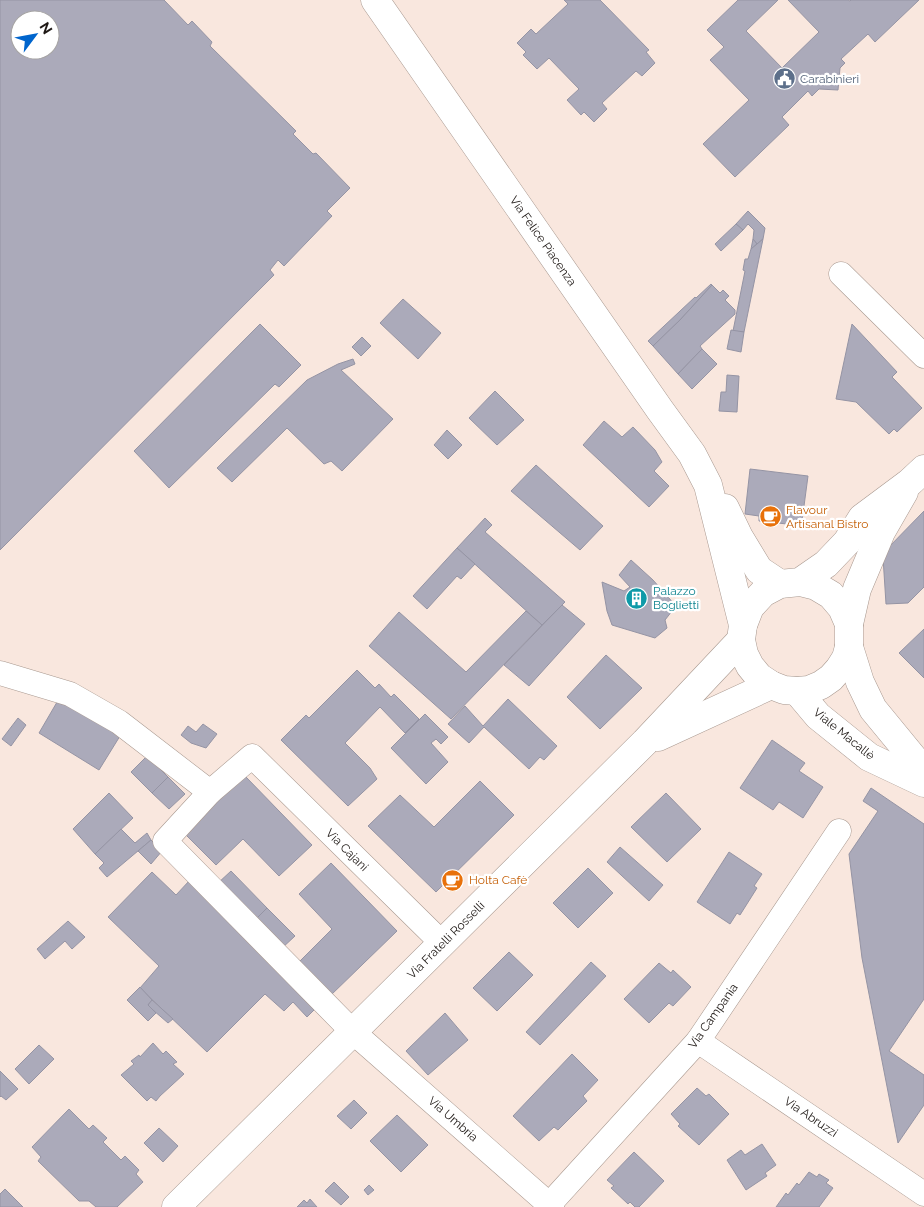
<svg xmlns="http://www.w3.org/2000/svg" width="924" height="1207" viewBox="0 0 924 1207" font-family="Raleway,sans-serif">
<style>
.building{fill:#abaaba;stroke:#9594a4;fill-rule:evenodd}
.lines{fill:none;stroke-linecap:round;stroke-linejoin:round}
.minor-casing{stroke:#a8988f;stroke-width:25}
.tertiary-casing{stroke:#a8988f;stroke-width:29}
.minor{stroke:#fff;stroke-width:24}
.tertiary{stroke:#fff;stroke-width:28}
.labels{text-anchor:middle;stroke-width:4.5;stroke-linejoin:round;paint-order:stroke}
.service-label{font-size:12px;fill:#4e5e75;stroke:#fff;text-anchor:start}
.street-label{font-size:12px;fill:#1f1916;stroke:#fff}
.food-label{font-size:12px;fill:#c56008;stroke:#fff;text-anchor:start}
.culture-label{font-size:12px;fill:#0d838f;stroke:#fff;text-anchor:start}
</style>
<rect width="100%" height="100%" fill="#f9e7de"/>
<g class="building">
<path d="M0 0H164L188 25 192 21 212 42 210 46 296 131 293 134 313 154 316 153 350 188 327 211 332 216 284 266 278 260 270 270 274 275 0 550ZM20 20H50V50H20Z"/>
<path d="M564 0H600L649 50 646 52 655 63 642 76 636 71 602 103 607 109 594 122 584 112 581 115 567 100 579 89 549 58 537 69 523 55 526 52 517 43 531 29 536 34 568 4Z"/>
<path d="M738 0H778L746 31 782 68 819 32 788 0H848L850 1 851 0H919L875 42 868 34 841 59 845 63 840 68 838 90 819 89 812 96 808 91 782 117 789 125 735 177 703 144 749 100 710 60 724 47 707 30Z"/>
<path d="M748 211 765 228 763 239 757 244 753 239 754 230 748 224 743 230 736 224Z"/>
<path d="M736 224 743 230 721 251 715 244Z"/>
<path d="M753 239 757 244 751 249Z"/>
<path d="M763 239 744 332 733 331 745 271 743 270 745 259H748L751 249Z"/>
<path d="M711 284 712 285 680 320 653 346 648 341 695 297 696 298Z"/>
<path d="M712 285 720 293 723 290 729 296 725 300 735 310V314L700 346 702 349 678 374 653 346 680 320Z"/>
<path d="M403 299 441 333 418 359 380 323Z"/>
<path d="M260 324 301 365 279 387 275 384 169 488 134 451Z"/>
<path d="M852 324 897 372 892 377 922 408 897 432 894 429 889 434 856 402 836 399Z"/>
<path d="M731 330 744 332 741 352 727 349Z"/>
<path d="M362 337 371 346 361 356 352 347Z"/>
<path d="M702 349 717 364 692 389 678 374Z"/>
<path d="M353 359 355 364 341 370 393 419 342 471 331 461 324 464 287 428 232 482 217 468 307 380 338 364Z"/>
<path d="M727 375 739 376 737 412 719 411 721 392H726Z"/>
<path d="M495 391 524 420 497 445 469 418Z"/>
<path d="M604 421 622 437 633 427 655 450 662 462 654 471 669 486 649 507 583 445Z"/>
<path d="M447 430 462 445 448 459 434 445Z"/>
<path d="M536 465 603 526 580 550 511 491Z"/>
<path d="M750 469 808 476 802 521 787 520V524L759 521V516L745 514Z"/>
<path d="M924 511V587L908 603 886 604 883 557 885 551Z"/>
<path d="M485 518 492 525 485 532 565 602 542 625 457 548Z"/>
<path d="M457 548 475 564 461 579 457 576 427 609 413 596Z"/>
<path d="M631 560 653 580 676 606 665 620 667 628 655 638 612 625 607 611 602 582 624 591 630 587 619 575Z"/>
<path d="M562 605 585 624 529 686 504 665Z"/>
<path d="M526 611 542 625 451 719 369 646 399 612 466 672Z"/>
<path d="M924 629V678L899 653Z"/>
<path d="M606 655 642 688 600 729 567 697Z"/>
<path d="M357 670 375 688 379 684 391 697 394 694 419 719 405 733 380 707 345 743 370 768 377 779 348 806 281 740 306 715 309 718Z"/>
<path d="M60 697 120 736 99 770 39 733Z"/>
<path d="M508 699 557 746 544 760 540 757 529 769 484 727 469 743 448 724 465 706 483 726Z"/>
<path d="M425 714 448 737 441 744 436 739 431 743 448 762 426 784 391 748Z"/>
<path d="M18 718 26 725 11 746 2 739Z"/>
<path d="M203 724 217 734 206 748 191 743 181 735 188 726 196 732Z"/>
<path d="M772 740 805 763 799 771 823 787 803 818 779 802 773 810 740 788Z"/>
<path d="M147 756 168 777 152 793 131 772Z"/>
<path d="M168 777 185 794 169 809 152 793Z"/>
<path d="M246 777 312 845 279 876 243 839 216 865 185 834 209 811 206 808Z"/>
<path d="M480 781 514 815 436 892 368 826 400 795 434 827Z"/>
<path d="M871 788 924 824V999L889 1051 924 1075V1105L898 1143 862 958 849 854 878 811 863 801Z"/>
<path d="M109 793 133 818 95 854 73 829Z"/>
<path d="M666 793 701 829 667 862 631 827Z"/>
<path d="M121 829 135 843 147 833 151 840 107 877 99 868 104 863 95 854Z"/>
<path d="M151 840 162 851 151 864 138 851Z"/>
<path d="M620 847 663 885 649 901 607 862Z"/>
<path d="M729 852 762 874 754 886 757 888 740 915 737 913 730 924 697 902Z"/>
<path d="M331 863 397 931 330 996 298 963 332 929 299 894Z"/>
<path d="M588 868 613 893 578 928 553 903Z"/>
<path d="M231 871 267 908 254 921 217 884Z"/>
<path d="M152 872 176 895 190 880 314 1010 307 1017 293 1002 284 1011 265 994 207 1052 140 988 159 966 108 917Z"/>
<path d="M267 908 295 936 281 949 254 921Z"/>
<path d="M68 921 85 937 72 949 65 941 45 959 37 949Z"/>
<path d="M509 952 533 975 497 1011 473 988Z"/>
<path d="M591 962 606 976 540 1045 526 1032Z"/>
<path d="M659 963 671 973 673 970 691 987 673 1006 669 1003 649 1023 624 999Z"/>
<path d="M140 987 152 1000 148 1005 156 1013 148 1021 127 1000Z"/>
<path d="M152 1000 173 1019 168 1023 153 1010 148 1005Z"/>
<path d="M445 1013 468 1040 428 1075 406 1051Z"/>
<path d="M153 1043 163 1054 166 1051 177 1062 173 1064 184 1074 160 1096 156 1101 151 1097 147 1101 121 1075 134 1064 131 1061 139 1055 140 1057Z"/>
<path d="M39 1045 54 1059 29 1084 15 1069Z"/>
<path d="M572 1054 598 1080 583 1096 587 1101 558 1130 554 1127 539 1141 513 1116Z"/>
<path d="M0 1071 18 1089 6 1100 1 1096 0 1097Z"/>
<path d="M697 1088 706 1096 709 1094 729 1114 699 1145 678 1126 680 1124 671 1114Z"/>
<path d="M354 1100 367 1113 351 1129 337 1116Z"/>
<path d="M69 1109 89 1129 93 1125 107 1138 103 1142 121 1160 125 1156 139 1170 136 1174 143 1182 117 1207H96L89 1201H79L38 1161 41 1157 32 1147Z"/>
<path d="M397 1115 428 1145 401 1172 370 1141Z"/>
<path d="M159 1128 178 1146 163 1162 144 1143Z"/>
<path d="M762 1144 776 1165 765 1173 767 1176 746 1190 727 1160 741 1150 745 1155Z"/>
<path d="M634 1152 664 1181 639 1207H635L630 1202 628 1204 611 1188 614 1186 607 1180Z"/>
<path d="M809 1172 817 1177 819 1174 829 1180 826 1183 833 1188 819 1207H776L786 1193 788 1195 797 1183 799 1185Z"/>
<path d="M334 1182 349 1197 341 1205 325 1191Z"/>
<path d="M369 1185 374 1190 368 1195 364 1190Z"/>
<path d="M5 1189 23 1207H0V1194Z"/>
<path d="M310 1199 317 1207H297L304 1200 307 1203Z"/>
</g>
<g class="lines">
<defs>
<g id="minor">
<path d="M841 274 924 356"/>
<path d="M0 673 70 694 119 722 210 792"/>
<path d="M442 943 252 756 210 792 165 841 353 1032 552 1207"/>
<path d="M698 1041 924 1194"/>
<path d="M547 1207 698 1041 839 831"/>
</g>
<g id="tertiary">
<path d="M375 0 660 410 692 454 708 485 743 625"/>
<path d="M725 508 739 537 759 570 780 584"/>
<path d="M800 582 816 586 831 595 842 608 849 624V647L846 658 839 669 831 678 821 685 809 690 797 691 784 690 771 685 759 677 750 666 744 654 741 640 743 625 750 607 763 593 780 584 800 582 826 564 847 542 862 518 909 483 924 469"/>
<path d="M849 624 857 589 881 532 904 492"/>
<path d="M849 647 860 682 873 709 924 771"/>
<path d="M797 691 818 716 869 757 924 783"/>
<path d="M658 737 771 685"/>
<path d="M176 1207 645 742 741 640"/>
</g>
</defs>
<use href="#minor" class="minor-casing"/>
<use href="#tertiary" class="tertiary-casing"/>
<use href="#minor" class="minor"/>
<use href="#tertiary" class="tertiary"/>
</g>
<defs>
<symbol id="civic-disc" viewBox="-11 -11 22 22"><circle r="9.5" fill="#5c6f8a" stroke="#fff"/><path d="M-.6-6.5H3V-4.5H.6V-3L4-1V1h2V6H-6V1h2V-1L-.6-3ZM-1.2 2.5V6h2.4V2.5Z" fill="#fff"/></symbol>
<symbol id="cafe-disc" viewBox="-11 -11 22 22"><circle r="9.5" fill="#e8710a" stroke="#fff"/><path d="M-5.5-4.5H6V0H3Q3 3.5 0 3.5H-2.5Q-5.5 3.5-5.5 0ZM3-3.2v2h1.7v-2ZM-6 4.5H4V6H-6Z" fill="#fff"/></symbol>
<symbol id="building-disc" viewBox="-11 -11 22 22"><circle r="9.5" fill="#0f9aa8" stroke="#fff"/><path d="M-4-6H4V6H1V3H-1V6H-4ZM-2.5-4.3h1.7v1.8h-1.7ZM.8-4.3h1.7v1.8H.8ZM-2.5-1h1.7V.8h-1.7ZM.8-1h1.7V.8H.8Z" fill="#fff"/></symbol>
</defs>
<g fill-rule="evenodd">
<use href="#civic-disc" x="772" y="66" width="25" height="25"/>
<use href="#cafe-disc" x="758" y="504" width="25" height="25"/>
<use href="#building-disc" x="624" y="586" width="25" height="25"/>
<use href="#cafe-disc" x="440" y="868" width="25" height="25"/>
</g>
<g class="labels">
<g class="service-label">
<text x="800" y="83">Carabinieri</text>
</g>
<g class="street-label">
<text transform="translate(543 241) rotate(55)" y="4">Via Felice Piacenza</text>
<text transform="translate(844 734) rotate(39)" y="4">Viale Macallè</text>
<text transform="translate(347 850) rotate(45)" y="4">Via Cajani</text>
<text transform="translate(446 940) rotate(-45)" y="4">Via Fratelli Rosselli</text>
<text transform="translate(713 1016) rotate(-55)" y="4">Via Campania</text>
<text transform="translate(811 1117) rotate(34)" y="4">Via Abruzzi</text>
<text transform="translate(453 1119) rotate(41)" y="4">Via Umbria</text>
</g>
<g class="food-label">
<text x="786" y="514">Flavour<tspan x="786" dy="14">Artisanal Bistro</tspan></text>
<text x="469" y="884">Holta Cafè</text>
</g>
<g class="culture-label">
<text x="653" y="595">Palazzo<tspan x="653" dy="14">Boglietti</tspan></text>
</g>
</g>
<g transform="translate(35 35) rotate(58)"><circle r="24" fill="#ffffff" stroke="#a5a3a2"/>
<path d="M0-4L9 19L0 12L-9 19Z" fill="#0065cd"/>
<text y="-8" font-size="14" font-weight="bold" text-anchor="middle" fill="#1f1916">N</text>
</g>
</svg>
